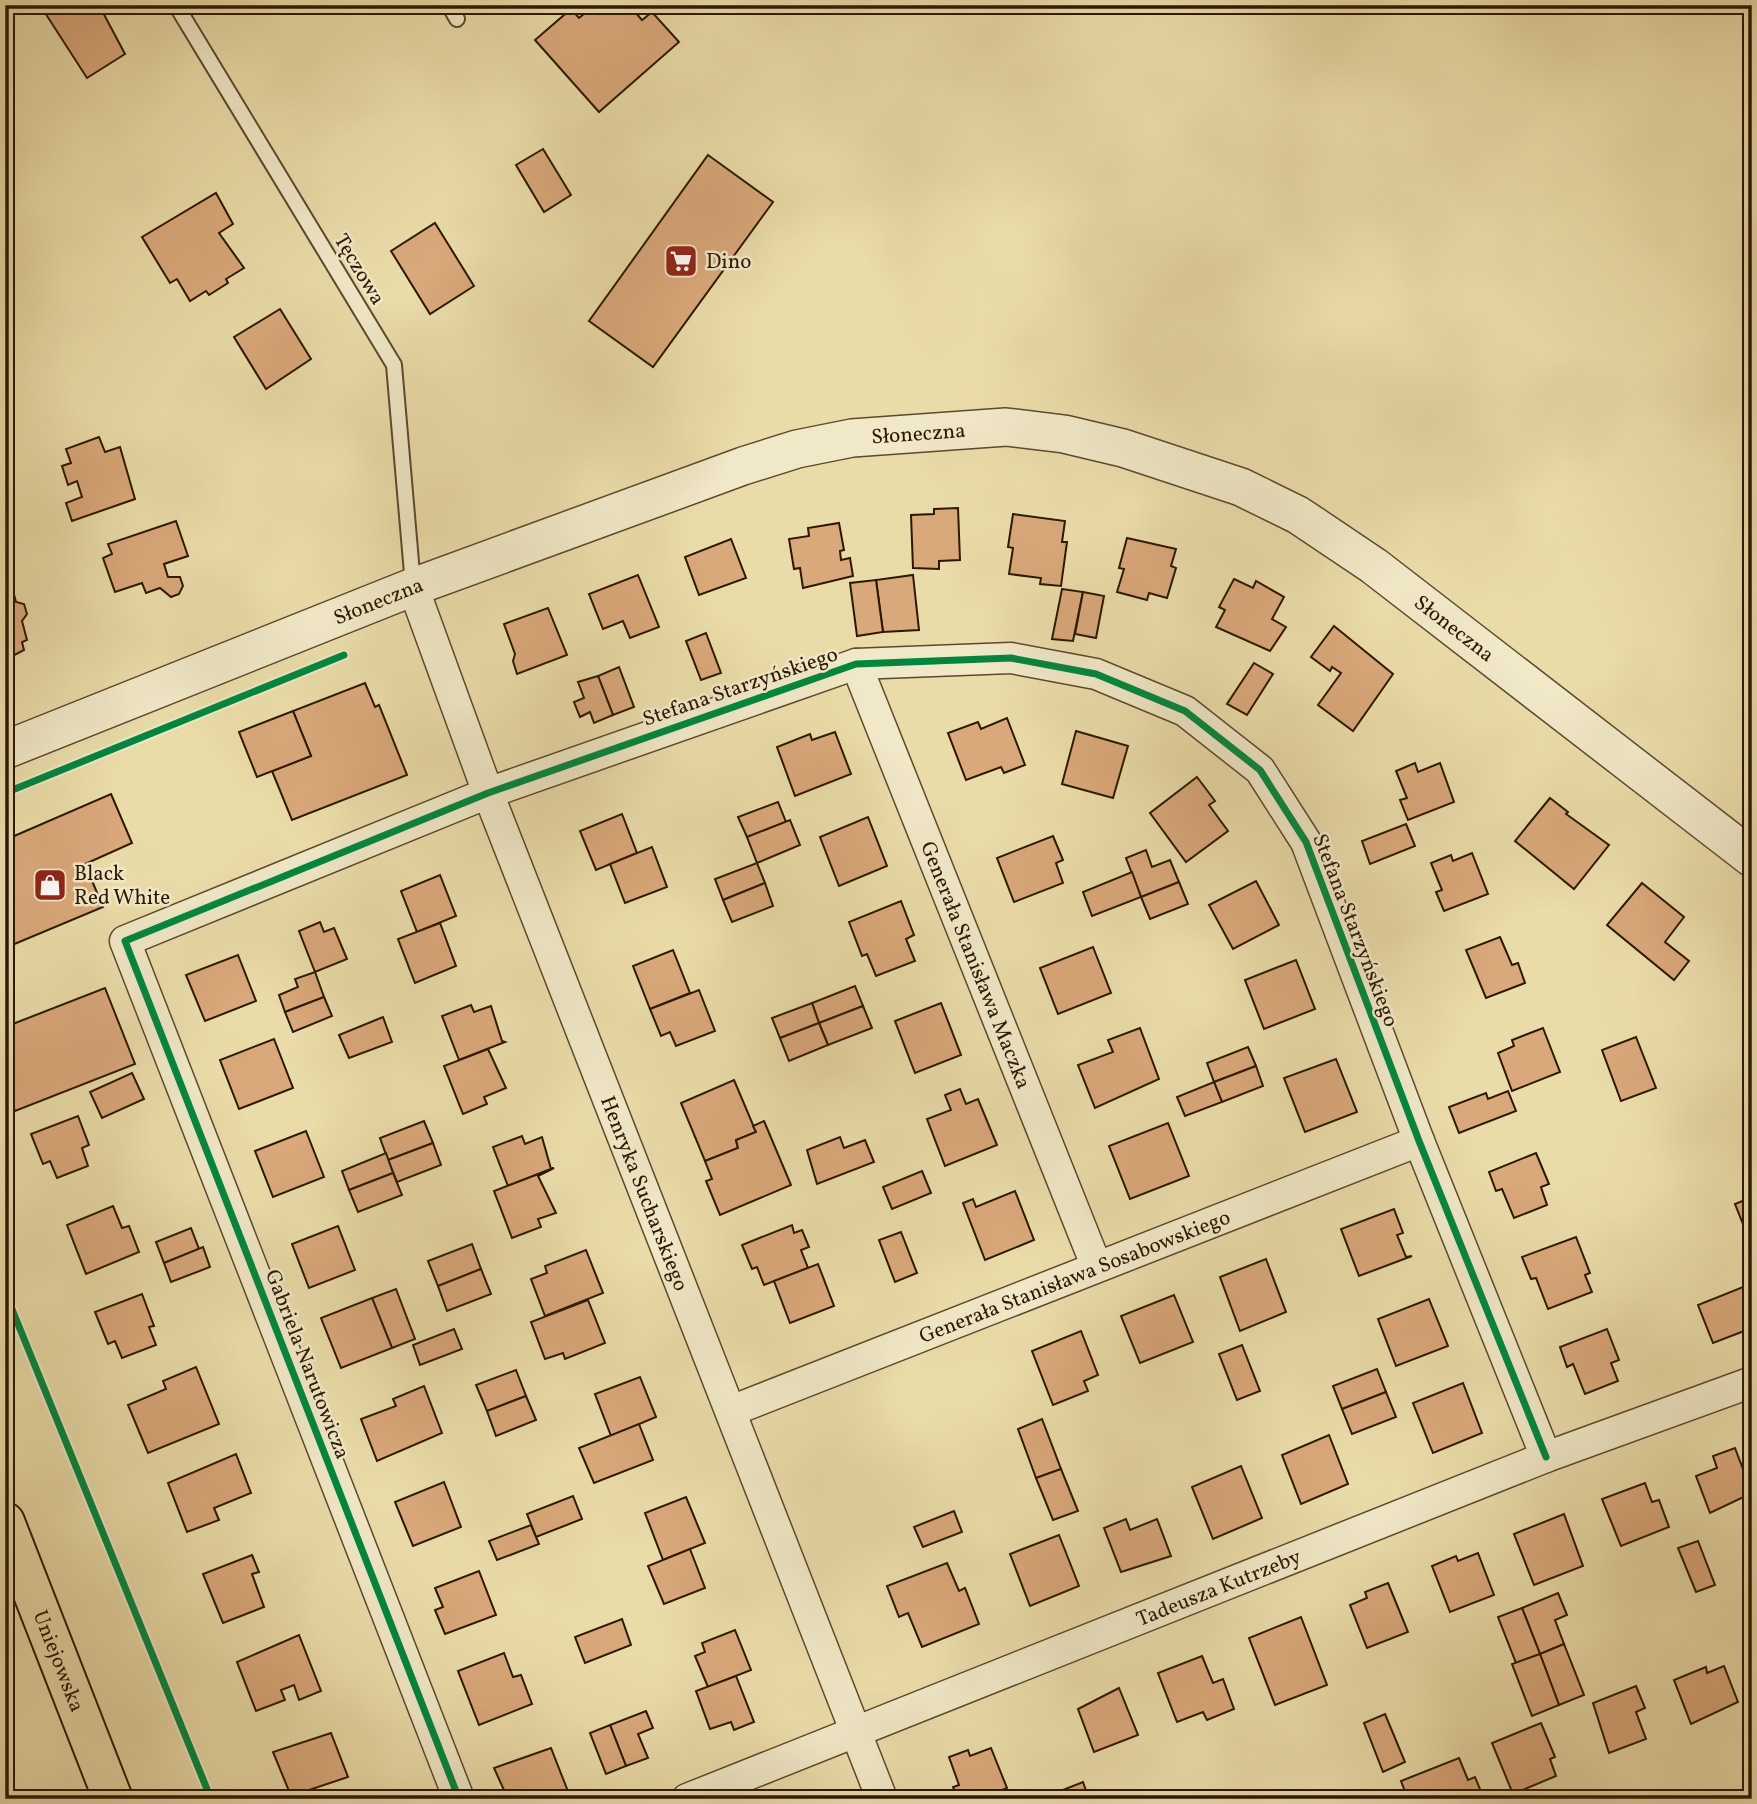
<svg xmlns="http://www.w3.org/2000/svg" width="1757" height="1804" viewBox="0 0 1757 1804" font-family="Vollkorn,serif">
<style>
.building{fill:#d9a87b;stroke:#2c1804;stroke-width:2}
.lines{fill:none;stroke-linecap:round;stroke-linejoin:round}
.service-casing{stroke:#5c492d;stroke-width:18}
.minor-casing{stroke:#5c492d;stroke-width:33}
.tertiary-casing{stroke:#5c492d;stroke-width:40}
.primary-casing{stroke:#2c1804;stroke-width:42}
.service{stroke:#f1e8c7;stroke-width:14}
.minor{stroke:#f1e8c7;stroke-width:30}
.tertiary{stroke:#f1e8c7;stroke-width:37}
.primary{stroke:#eadca9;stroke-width:38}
.cycleway-casing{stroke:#f1e8c7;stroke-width:11}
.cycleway{stroke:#00873e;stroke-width:7}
.labels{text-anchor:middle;stroke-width:5;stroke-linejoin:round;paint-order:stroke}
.poi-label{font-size:21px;fill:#2c1804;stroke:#f1e8c7;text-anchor:start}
.street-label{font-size:21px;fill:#2c1804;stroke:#f1e8c7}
</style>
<rect width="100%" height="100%" fill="#eadca9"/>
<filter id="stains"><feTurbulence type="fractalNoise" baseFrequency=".00286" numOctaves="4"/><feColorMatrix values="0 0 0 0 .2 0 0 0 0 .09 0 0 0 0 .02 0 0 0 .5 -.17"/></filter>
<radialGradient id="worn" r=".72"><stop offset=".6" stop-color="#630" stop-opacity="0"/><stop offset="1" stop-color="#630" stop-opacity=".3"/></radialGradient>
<g class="building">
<path d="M40 5H99L125 54 87 78Z"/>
<path d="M610 5H629L642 20 652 12 679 42 599 112 535 40 571 9 579 18 594 6 600 14Z"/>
<path d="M543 149 571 195 544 212 516 165Z"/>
<path d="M708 155 773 202 653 367 589 321Z"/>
<path d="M216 193 233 224 219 233 244 268 226 279 228 283 209 295 206 291 190 301 177 279 170 283 142 237Z"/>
<path d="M435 223 474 286 430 314 391 251Z"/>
<path d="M280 309 311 359 266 389 234 337Z"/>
<path d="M99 437 105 452 120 447 135 499 72 521 66 503 82 497 77 481 68 485 62 466 71 463 66 449Z"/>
<path d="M958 508 960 560 939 561V569L913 568 911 515 934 514V509Z"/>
<path d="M1013 514 1065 521 1062 542H1067L1061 586 1040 584 1041 578 1009 574 1013 548 1008 547Z"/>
<path d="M176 521 188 556 164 564 168 577H180L183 586 179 594 171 597 160 588 146 593 142 583 115 592 103 558 112 554 108 544Z"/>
<path d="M839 523 844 550 840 551 841 560 850 558 853 576 803 588 800 568 794 569 789 539 809 536 808 528Z"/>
<path d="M1127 538 1176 549 1171 566 1176 568 1167 598 1149 593 1147 600 1117 592 1124 569 1119 568Z"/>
<path d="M731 539 746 578 699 595 685 557Z"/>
<path d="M638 575 659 627 630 638 623 621 603 629 589 594Z"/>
<path d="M913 575 919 630 883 632 876 580Z"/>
<path d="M1234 579 1253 588 1256 581 1284 597 1272 619 1286 627 1270 651 1216 627 1225 610 1219 607Z"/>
<path d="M876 580 883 632 857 636 850 583Z"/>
<path d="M12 587 16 602 24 604 27 614 22 621 27 640 22 642 24 650 5 660V589Z"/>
<path d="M1062 589 1083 592 1073 641 1052 639Z"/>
<path d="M1083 592 1104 596 1096 638 1075 634Z"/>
<path d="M548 608 567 655 517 674 513 661 515 654 504 624Z"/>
<path d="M1334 626 1393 674 1353 731 1318 705 1341 673 1332 667 1330 671 1311 657Z"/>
<path d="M706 633 721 673 701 680 686 641Z"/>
<path d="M1254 663 1273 674 1247 715 1227 704Z"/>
<path d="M619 667 634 707 613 715 598 676Z"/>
<path d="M598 676 613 715 594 723 590 712 580 717 574 702 584 698 578 682Z"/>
<path d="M365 683 375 707 379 705 407 775 292 820 272 771 311 756 293 711Z"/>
<path d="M293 711 311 756 257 777 239 732Z"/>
<path d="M1007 718 1025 765 1004 773 1001 767 966 780 948 733 978 722 981 729Z"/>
<path d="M1076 731 1128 746 1113 798 1062 784Z"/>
<path d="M835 732 851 774 795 796 777 747 810 734 812 740Z"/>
<path d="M1415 763 1418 772 1440 763 1454 802 1408 820 1400 800 1407 798 1396 771Z"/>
<path d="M1197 777 1215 801 1209 805 1228 831 1186 862 1150 813Z"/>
<path d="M111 794 132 843 85 864 103 907 5 948V840Z"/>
<path d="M1550 798 1568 812 1566 814 1609 845 1574 889 1515 841Z"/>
<path d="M778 802 786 822 747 837 738 817Z"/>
<path d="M622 814 637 853 596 870 580 831Z"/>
<path d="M868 817 887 866 839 886 820 837Z"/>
<path d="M790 820 800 845 757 863 747 837Z"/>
<path d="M1406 824 1415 846 1370 864 1362 841Z"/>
<path d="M1053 836 1063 860 1056 863 1063 883 1014 902 997 858Z"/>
<path d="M652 847 667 887 625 903 610 864Z"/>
<path d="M1146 850 1152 867 1170 860 1179 882 1141 897 1126 858Z"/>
<path d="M1472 853 1488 894 1444 911 1436 892 1442 890 1431 863 1451 855 1453 861Z"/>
<path d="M757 863 765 883 723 900 715 879Z"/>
<path d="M1132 872 1141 897 1092 916 1083 892Z"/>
<path d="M440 875 456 916 417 932 401 891Z"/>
<path d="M1256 881 1279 925 1233 949 1209 905Z"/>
<path d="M1179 882 1188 904 1150 919 1141 897Z"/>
<path d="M765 883 773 906 732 922 723 900Z"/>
<path d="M1642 883 1684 917 1665 942 1689 961 1674 980 1607 925Z"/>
<path d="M901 901 914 935 906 939 915 961 876 976 867 954 862 956 849 922Z"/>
<path d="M320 922 324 932 334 928 347 959 315 972 299 931Z"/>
<path d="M440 923 456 966 415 983 398 939Z"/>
<path d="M1500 937 1512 965 1518 963 1525 983 1486 998 1466 950Z"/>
<path d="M1093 947 1111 993 1058 1014 1040 968Z"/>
<path d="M673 950 690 993 650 1009 633 966Z"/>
<path d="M238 955 256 1001 205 1021 186 975Z"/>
<path d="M1296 960 1315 1009 1264 1029 1245 980Z"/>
<path d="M315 972 324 997 285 1012 279 995 298 987 295 979Z"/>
<path d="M855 986 863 1006 819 1023 812 1003Z"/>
<path d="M105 988 135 1064 15 1111 5 1087V1027Z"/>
<path d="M699 990 715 1031 676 1046 670 1032 661 1036 650 1009Z"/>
<path d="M324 997 332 1016 293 1032 285 1012Z"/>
<path d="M812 1003 819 1023 780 1038 772 1018Z"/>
<path d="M941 1003 961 1055 915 1073 895 1021Z"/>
<path d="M471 1005 474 1012 491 1006 502 1041 505 1042 459 1060 442 1016Z"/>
<path d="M863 1006 872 1028 828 1045 819 1023Z"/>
<path d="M383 1017 392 1042 349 1058 339 1035Z"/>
<path d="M819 1023 828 1045 789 1061 780 1038Z"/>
<path d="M1140 1028 1159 1079 1095 1108 1078 1065 1113 1052 1108 1040Z"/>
<path d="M1543 1028 1560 1072 1512 1091 1498 1053 1514 1046 1512 1040Z"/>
<path d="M1636 1037 1656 1088 1621 1101 1602 1050Z"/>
<path d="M274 1039 293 1088 239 1109 220 1060Z"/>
<path d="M1248 1047 1256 1066 1214 1082 1207 1063Z"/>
<path d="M488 1049 506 1088 484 1097 487 1104 463 1114 444 1066Z"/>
<path d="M1336 1059 1357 1112 1305 1132 1284 1078Z"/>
<path d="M1256 1066 1263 1086 1222 1102 1214 1082Z"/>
<path d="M132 1073 144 1099 102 1118 90 1092Z"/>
<path d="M734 1080 756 1132 736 1140 738 1148 705 1161 681 1103Z"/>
<path d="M1214 1082 1222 1102 1185 1116 1177 1097Z"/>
<path d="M960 1089 966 1104 978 1099 997 1145 945 1166 927 1119 951 1110 945 1095Z"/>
<path d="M1508 1091 1516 1111 1459 1133 1449 1107 1486 1093 1488 1099Z"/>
<path d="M78 1116 89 1145 82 1148 88 1166 57 1178 50 1161 43 1164 31 1134Z"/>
<path d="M424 1121 433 1143 388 1160 380 1138Z"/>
<path d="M764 1121 791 1185 720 1215 706 1181 712 1179 705 1161 738 1148 736 1140 756 1132 753 1126Z"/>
<path d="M1168 1123 1189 1176 1130 1199 1109 1146Z"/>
<path d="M306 1131 324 1177 273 1197 255 1151Z"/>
<path d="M522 1136 525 1144 542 1137 551 1169 508 1186 493 1147Z"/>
<path d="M840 1137 844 1148 865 1140 874 1162 817 1184 807 1150Z"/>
<path d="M433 1143 441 1165 397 1182 388 1160Z"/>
<path d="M386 1153 393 1173 349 1190 342 1171Z"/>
<path d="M1536 1153 1549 1184 1541 1187 1547 1205 1514 1218 1502 1189 1496 1191 1489 1172Z"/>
<path d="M554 1168 538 1176 556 1213 538 1219 541 1227 512 1238 494 1191Z"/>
<path d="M922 1171 931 1193 892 1209 883 1187Z"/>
<path d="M393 1173 402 1195 358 1212 349 1190Z"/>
<path d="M1015 1191 1034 1240 985 1260 963 1203 973 1199 976 1207Z"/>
<path d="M1752 1197V1244H1751L1735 1204Z"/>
<path d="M113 1206 122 1228 129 1226 139 1252 86 1274 67 1225Z"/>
<path d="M1394 1209 1403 1233 1397 1235 1406 1257 1412 1256 1359 1276 1341 1229Z"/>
<path d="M792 1225 794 1233 802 1230 809 1247 801 1250 808 1268 764 1285 757 1267 752 1269 742 1245Z"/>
<path d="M338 1226 355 1270 309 1288 292 1244Z"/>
<path d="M191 1228 199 1249 164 1263 156 1242Z"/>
<path d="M901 1232 917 1273 895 1282 879 1240Z"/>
<path d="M1576 1237 1590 1273 1585 1275 1592 1292 1548 1309 1536 1278 1531 1279 1522 1257Z"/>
<path d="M472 1244 481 1269 438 1286 428 1261Z"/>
<path d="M203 1247 210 1267 171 1282 164 1263Z"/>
<path d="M586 1250 603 1293 545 1316 531 1279 547 1273 545 1266Z"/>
<path d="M1266 1259 1286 1312 1240 1331 1220 1277Z"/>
<path d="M818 1264 834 1306 790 1323 774 1281Z"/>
<path d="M481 1269 491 1294 447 1311 438 1286Z"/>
<path d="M1743 1287 1752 1311V1328L1713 1343 1698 1305Z"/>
<path d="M396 1289 415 1339 392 1348 372 1298Z"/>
<path d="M142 1294 154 1326 149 1327 156 1345 122 1358 115 1341 108 1344 95 1312Z"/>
<path d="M1174 1295 1193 1342 1140 1363 1121 1316Z"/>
<path d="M372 1298 392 1348 341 1368 321 1318Z"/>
<path d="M1429 1299 1448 1346 1396 1366 1378 1319Z"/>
<path d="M588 1300 605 1343 565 1359 563 1353 545 1359 531 1322Z"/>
<path d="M454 1329 462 1349 420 1365 413 1345Z"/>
<path d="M1607 1329 1619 1360 1611 1363 1618 1381 1585 1394 1573 1364 1567 1367 1560 1347Z"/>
<path d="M1081 1331 1098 1375 1084 1381 1088 1391 1053 1405 1032 1351Z"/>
<path d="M1242 1345 1260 1391 1237 1400 1219 1354Z"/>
<path d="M196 1367 219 1424 148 1453 128 1405 166 1389 163 1381Z"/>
<path d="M1377 1369 1386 1392 1342 1409 1333 1386Z"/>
<path d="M516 1370 526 1396 487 1411 476 1385Z"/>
<path d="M640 1377 656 1417 611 1436 595 1394Z"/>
<path d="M1463 1383 1482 1433 1433 1453 1413 1403Z"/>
<path d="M424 1386 442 1433 377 1461 361 1419 396 1406 393 1399Z"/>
<path d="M1386 1392 1396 1417 1352 1434 1342 1409Z"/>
<path d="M526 1396 536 1420 496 1436 487 1411Z"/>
<path d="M1042 1419 1061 1469 1036 1478 1018 1429Z"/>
<path d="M639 1424 653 1460 594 1483 579 1448Z"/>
<path d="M1329 1435 1348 1484 1301 1504 1282 1455Z"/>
<path d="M1735 1448 1752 1493 1710 1513 1696 1476 1717 1468 1713 1456Z"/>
<path d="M236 1454 251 1493 214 1508 219 1520 187 1532 168 1483Z"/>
<path d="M1241 1466 1262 1518 1213 1539 1192 1487Z"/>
<path d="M1061 1469 1078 1511 1053 1520 1036 1478Z"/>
<path d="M444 1482 461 1527 413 1546 395 1502Z"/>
<path d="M1645 1483 1652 1502 1659 1500 1669 1527 1621 1546 1602 1499Z"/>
<path d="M573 1496 582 1519 536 1537 527 1514Z"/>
<path d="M686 1497 705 1543 663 1560 645 1513Z"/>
<path d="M954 1511 962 1532 923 1547 914 1527Z"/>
<path d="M1564 1514 1583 1566 1534 1585 1514 1534Z"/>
<path d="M1126 1519 1130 1530 1157 1519 1171 1556 1121 1572 1104 1528Z"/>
<path d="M531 1525 539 1544 497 1560 489 1541Z"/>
<path d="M1059 1535 1079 1586 1030 1606 1010 1554Z"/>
<path d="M1698 1541 1715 1585 1696 1592 1678 1548Z"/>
<path d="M690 1549 705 1588 664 1604 648 1566Z"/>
<path d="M1478 1553 1494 1595 1450 1612 1432 1566 1456 1556 1458 1561Z"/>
<path d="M252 1555 259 1572 252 1574 264 1607 223 1623 203 1574Z"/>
<path d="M947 1563 959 1591 965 1588 979 1624 922 1647 908 1613 899 1617 887 1586Z"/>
<path d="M479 1571 496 1615 445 1634 435 1610 443 1607 435 1588Z"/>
<path d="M1388 1583 1408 1632 1367 1648 1350 1605 1367 1598 1365 1592Z"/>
<path d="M1558 1593 1567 1615 1555 1620 1564 1644 1540 1654 1522 1608Z"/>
<path d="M1522 1608 1540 1654 1516 1663 1498 1617Z"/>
<path d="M1301 1617 1327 1685 1275 1705 1249 1638Z"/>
<path d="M622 1619 631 1645 585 1663 575 1637Z"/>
<path d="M735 1630 751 1670 708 1687 695 1656 705 1652 702 1643Z"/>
<path d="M299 1635 321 1691 299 1700 294 1685 281 1690 285 1700 256 1711 237 1662Z"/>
<path d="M1564 1644 1584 1695 1559 1705 1540 1654Z"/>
<path d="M504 1653 513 1677 521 1675 532 1704 479 1725 458 1671Z"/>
<path d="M1540 1654 1559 1705 1532 1716 1512 1664Z"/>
<path d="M1202 1656 1213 1683 1223 1679 1234 1709 1207 1720 1203 1712 1177 1722 1158 1673Z"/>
<path d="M1724 1666 1738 1702 1691 1724 1674 1680 1706 1667 1707 1673Z"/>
<path d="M736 1676 754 1722 734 1730 731 1722 710 1729 696 1691Z"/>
<path d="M1636 1686 1645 1708 1636 1712 1646 1739 1609 1753 1593 1703Z"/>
<path d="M1119 1688 1138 1735 1094 1752 1078 1709Z"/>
<path d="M646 1711 653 1728 638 1734 648 1758 626 1766 610 1725Z"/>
<path d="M1385 1714 1405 1762 1383 1772 1364 1723Z"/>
<path d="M1541 1723 1555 1757 1550 1759 1556 1776 1513 1794 1492 1743Z"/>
<path d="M610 1725 626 1766 606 1774 590 1733Z"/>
<path d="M331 1733 348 1777 291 1796 273 1752Z"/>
<path d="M551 1748 569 1794 558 1799H508L494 1768Z"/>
<path d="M991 1748 1007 1788 980 1799H958L953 1787 959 1785 949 1757 968 1750 970 1756Z"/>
<path d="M1459 1758 1468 1780 1475 1777 1484 1799H1408L1401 1781Z"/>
<path d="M1083 1782 1089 1799H1040Z"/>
<path d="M1363 1790 1367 1799H1341Z"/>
</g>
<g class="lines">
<defs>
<g id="service">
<path d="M176 5 394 365 413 585"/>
<path d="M449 5 457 19"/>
</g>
<g id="minor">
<path id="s1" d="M413 587 488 793 882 1799"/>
<path id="s2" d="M856 664 1096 1265"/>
<path id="s3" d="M731 1411 1419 1141"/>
<path d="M459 1799 125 941 488 793 856 664 1011 658 1096 674 1185 711 1260 770 1306 842 1419 1141 1546 1457"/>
<path id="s4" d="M687 1799 1546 1457 1752 1382"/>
</g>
<g id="tertiary">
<path id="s5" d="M5 750 413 587 743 466 797 449 852 438 1006 427 1064 434 1123 448 1241 487 1298 515 1374 566 1752 858"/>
</g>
<g id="primary">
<path id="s6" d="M5 1522 113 1799"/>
</g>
</defs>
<use href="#service" class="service-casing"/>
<use href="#minor" class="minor-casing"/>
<use href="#tertiary" class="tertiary-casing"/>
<use href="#primary" class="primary-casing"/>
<use href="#service" class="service"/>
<use href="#minor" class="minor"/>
<use href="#tertiary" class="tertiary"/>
<use href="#primary" class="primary"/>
<defs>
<g id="cycleway">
<path d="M5 793 344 655"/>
<path d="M5 1292 211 1799"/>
<path d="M459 1799 125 941 488 793 856 664 1011 658 1096 674 1185 711 1260 770 1306 842 1419 1141 1546 1457"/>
</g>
</defs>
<use href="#cycleway" class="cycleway-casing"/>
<use href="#cycleway" class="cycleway"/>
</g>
<defs>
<symbol id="supermarket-square" viewBox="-11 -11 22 22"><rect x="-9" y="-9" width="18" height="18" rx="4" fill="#8f2418" stroke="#f1e8c7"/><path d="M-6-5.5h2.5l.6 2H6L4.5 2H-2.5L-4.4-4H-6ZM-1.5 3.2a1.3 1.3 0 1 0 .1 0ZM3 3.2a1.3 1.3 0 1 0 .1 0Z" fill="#fff"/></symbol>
<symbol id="shop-square" viewBox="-11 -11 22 22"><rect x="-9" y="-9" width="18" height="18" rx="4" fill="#8f2418" stroke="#f1e8c7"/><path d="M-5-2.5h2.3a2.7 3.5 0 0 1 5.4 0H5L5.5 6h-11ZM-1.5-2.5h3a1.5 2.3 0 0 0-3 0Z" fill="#fff"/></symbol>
</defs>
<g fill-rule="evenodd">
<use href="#supermarket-square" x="662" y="242" width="38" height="38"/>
<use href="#shop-square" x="31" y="866" width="38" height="38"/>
</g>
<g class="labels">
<g class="poi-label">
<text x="706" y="268">Dino</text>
<text x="74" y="880">Black<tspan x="74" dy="24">Red White</tspan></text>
</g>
<g class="street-label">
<text transform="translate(360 269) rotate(59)" y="7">Tęczowa</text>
<text dy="7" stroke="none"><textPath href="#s5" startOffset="970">Słoneczna</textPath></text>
<text dy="7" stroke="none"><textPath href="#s5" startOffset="402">Słoneczna</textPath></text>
<text dy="7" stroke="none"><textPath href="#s5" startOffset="1558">Słoneczna</textPath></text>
<text transform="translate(740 686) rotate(-19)" y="7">Stefana Starzyńskiego</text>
<text transform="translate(1356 930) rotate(69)" y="7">Stefana Starzyńskiego</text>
<text dy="7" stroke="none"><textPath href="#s2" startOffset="324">Generała Stanisława Maczka</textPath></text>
<text dy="7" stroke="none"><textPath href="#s1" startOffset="649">Henryka Sucharskiego</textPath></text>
<text dy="7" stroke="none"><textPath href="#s3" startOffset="369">Generała Stanisława Sosabowskiego</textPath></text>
<text transform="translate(308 1364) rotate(69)" y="7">Gabriela Narutowicza</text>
<text dy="7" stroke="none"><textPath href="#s4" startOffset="572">Tadeusza Kutrzeby</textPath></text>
<text dy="7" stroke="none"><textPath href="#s6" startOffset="149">Uniejowska</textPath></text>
</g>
</g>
<rect width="1757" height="1804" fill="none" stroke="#eadca9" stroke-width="28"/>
<rect x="7" y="7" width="1743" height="1790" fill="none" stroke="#2c1804" stroke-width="3.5"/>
<rect x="14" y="14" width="1729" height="1776" fill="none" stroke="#2c1804" stroke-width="2"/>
<rect width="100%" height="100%" filter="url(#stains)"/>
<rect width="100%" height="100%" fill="url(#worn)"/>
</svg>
